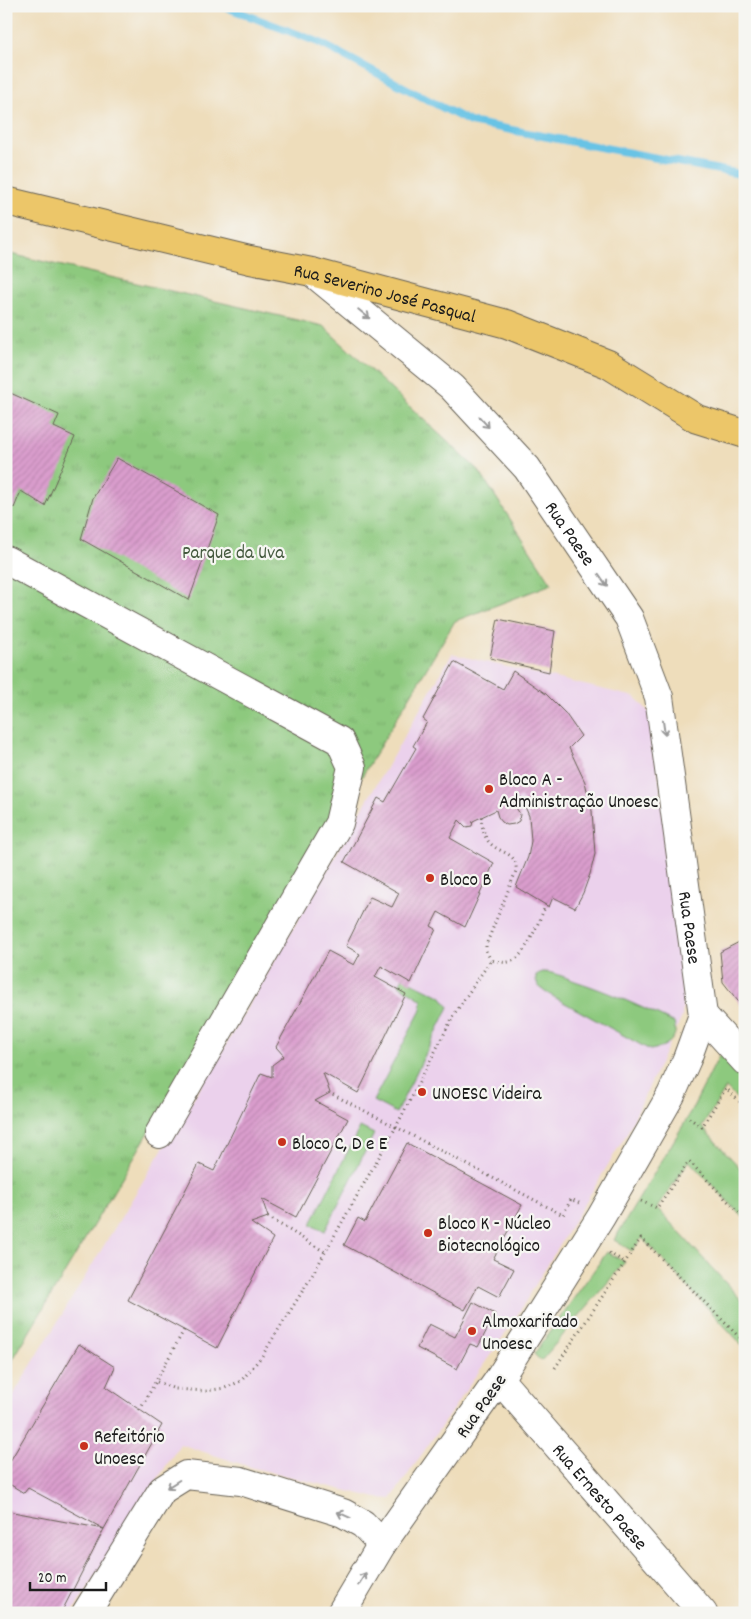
<svg xmlns="http://www.w3.org/2000/svg" width="751" height="1619" viewBox="0 0 751 1619" font-family="Dekko,sans-serif">
<style>
.built{fill:#ebd1ec}
.grass{fill:#8dc97e;stroke:#54724d}
.park{fill:url(#park-tufts);stroke:#54724d}
.lines{fill:none;stroke-linecap:round;stroke-linejoin:round}
.stream{stroke:#67c3e5;stroke-width:8}
.building{fill:url(#building-hatch)}
.minor-casing{stroke:#666054;stroke-width:30}
.major-casing{stroke:#666054;stroke-width:30}
.path{stroke:#666054;stroke-width:3;stroke-dasharray:1 4;stroke-linecap:butt}
.minor{stroke:#fff;stroke-width:28}
.major{stroke:#ecc669;stroke-width:28}
.oneway{stroke:#999}
.poi-dot{fill:#c8321e;stroke:#f6f6f2;stroke-width:2}
.labels{text-anchor:middle;stroke-width:4.5;stroke-linejoin:round;paint-order:stroke}
.street-label{font-size:19px;fill:#1c1c1c;stroke:#f6f6f2}
.park-label{font-size:19px;fill:#44593e;stroke:#f6f6f2}
.poi-label{font-size:19px;fill:#1c1c1c;stroke:#f6f6f2;text-anchor:start}
</style>
<defs>
<pattern id="park-tufts" width="24" height="20" patternUnits="userSpaceOnUse" patternTransform="scale(1.25)"><rect width="24" height="20" fill="#8dc97e"/><path d="M3 7l-1-3M5 7V3M7 7l1-3M15 17l-1-3M17 17v-4M19 17l1-3" fill="none" stroke="#79ac6c"/></pattern>
<pattern id="building-hatch" width="6" height="6" patternUnits="userSpaceOnUse" patternTransform="scale(1.25)"><rect width="6" height="6" fill="#da9dcd"/><path d="M-1 1l2-2M0 6l6-6M5 7l2-2" fill="none" stroke="#ba87af"/></pattern>
</defs>
<rect width="100%" height="100%" fill="#f6f6f2"/>
<filter id="ink" filterUnits="userSpaceOnUse"><feTurbulence type="fractalNoise" baseFrequency=".02" numOctaves="2"/><feDisplacementMap in="SourceGraphic" scale="10" xChannelSelector="R" yChannelSelector="G"/><feConvolveMatrix kernelMatrix="1 2 1 2 8 2 1 2 1" color-interpolation-filters="sRGB"/></filter>
<filter id="wash" filterUnits="userSpaceOnUse"><feTurbulence type="fractalNoise" baseFrequency=".0096" numOctaves="4" result="noise"/><feDisplacementMap in="SourceGraphic" scale="20" xChannelSelector="R" yChannelSelector="G"/><feGaussianBlur stdDeviation="1.12" result="paint"/><feColorMatrix in="noise" values="0 0 0 0 0 0 0 0 0 0 0 0 0 0 0 0 0 1.4 0 .05"/><feComposite in="paint" operator="in"/></filter>
<g filter="url(#wash)">
<rect width="100%" height="100%" fill="#edb"/>
<path class="built" d="M452 654 635 697 650 713 681 937 684 984 682 1017 626 1135 513 1322 391 1499 377 1498 254 1468 180 1444 72 1613H6V1407L228 1041Z"/>
<g class="grass">
<path d="M542 972C554 972 564 977 575 981 609 992 642 1007 674 1023 680 1040 664 1048 650 1050L545 992C539 987 535 983 536 975Z"/>
<path d="M403 978 442 997 449 1007 396 1113 373 1101 421 1010 422 1000 399 985Z"/>
<path d="M720 1054 745 1080V1107L726 1088 702 1127 745 1173V1219L689 1161 657 1208 745 1304V1348L642 1238 632 1251 614 1240 688 1117Z"/>
<path d="M360 1127 374 1134 325 1231 311 1224Z"/>
<path d="M607 1252 625 1262 541 1361 534 1354Z"/>
</g>
<path class="park" d="M6 253 323 326 479 471 552 584 455 621 6 1371Z"/>
<g class="lines">
<path class="stream" d="M223 6 318 42 470 122 745 175"/>
</g>
<g id="blocks">
<g class="building">
<path d="M6 391 59 415 54 427 75 437 45 506 21 491 14 508 6 504Z"/>
<path d="M117 458 219 515 189 600 81 539 93 498Z"/>
<path d="M498 619 555 631 549 672 490 658Z"/>
<path d="M454 662 503 689 513 671 546 694 565 713 581 736 569 748 585 782 592 811 595 854 590 874 583 893 575 908 553 897 549 907 516 887 528 857 531 841 529 816 521 797 513 803 520 814 519 821 514 824 507 825 502 822 498 817 496 810 473 821 472 826 466 827 459 820 450 838 494 863 465 927 438 912 431 926 436 929 411 983 381 966 375 977 406 994 358 1093 323 1073 330 1093 315 1101 348 1119 296 1217 262 1199 268 1217 251 1223 273 1238 217 1348 128 1300 199 1164 214 1171 261 1073 272 1077V1065L284 1056 276 1047 328 951 354 965 360 954 346 946 370 897 392 907 399 893 344 862 378 798 385 802 416 748 413 746 427 722 423 719Z"/>
<path d="M745 939V1010L723 982 720 952Z"/>
<path d="M407 1143 522 1205 493 1259 514 1269 499 1297 478 1286 465 1310 344 1245 358 1218 365 1222Z"/>
<path d="M473 1302 495 1314 478 1347 470 1344 457 1369 417 1348 429 1324 455 1337Z"/>
<path d="M79 1344 115 1367 106 1387 162 1425 104 1529 61 1613H6V1509L13 1512 104 1529 28 1488 24 1493 6 1482 8 1473 6 1468Z"/>
</g>
</g>
</g>
<g filter="url(#ink)">
<use href="#blocks" fill-opacity="0" stroke="#666054" stroke-width="1"/>
<g class="lines">
<defs>
<g id="minor">
<path id="s1" d="M312 272 452 387 527 468 629 618 659 697 703 1015 687 1059 671 1095 601 1217 499 1379 382 1544 341 1613"/>
<path d="M6 560 340 741 352 767 339 823 159 1134"/>
<path d="M703 1015 745 1061"/>
<path id="s2" d="M499 1379 703 1613"/>
<path d="M86 1613 162 1490 186 1475 241 1481 343 1513 363 1524 382 1544"/>
</g>
<g id="major">
<path id="s3" d="M6 201 250 260 312 272 507 324 608 364 697 419 745 434"/>
</g>
</defs>
<use href="#minor" class="minor-casing"/>
<use href="#major" class="major-casing"/>
<g class="path">
<path d="M481 817C482 825 483 834 488 841 498 854 518 851 516 871L486 945V951L491 960"/>
<path d="M546 905C540 918 527 953 514 960 507 964 499 962 491 960L455 1013 396 1127 563 1215 571 1199 579 1203"/>
<path d="M689 1118 702 1127 726 1088 745 1107"/>
<path d="M641 1201 657 1208 689 1161 745 1219"/>
<path d="M268 1217 325 1252"/>
<path d="M609 1253 625 1262"/>
<path d="M555 1368 641 1238 745 1343"/>
<path d="M157 1382 175 1389 206 1391 225 1388 241 1381 262 1356 310 1279 396 1127 330 1093"/>
<path d="M140 1410 184 1330"/>
</g>
<use href="#minor" class="minor"/>
<use href="#major" class="major"/>
</g>
<defs><path id="oneway-shaft" d="M-6 0H5M1.5-3L5.5 0L1.5 3" fill="none" stroke-width="1.6" stroke-linecap="round" stroke-linejoin="round" transform="scale(1.25)"/></defs>
<g class="oneway">
<use href="#oneway-shaft" transform="translate(364 314) rotate(39)"/>
<use href="#oneway-shaft" transform="translate(484 422) rotate(48)"/>
<use href="#oneway-shaft" transform="translate(603 580) rotate(55)"/>
<use href="#oneway-shaft" transform="translate(664 728) rotate(82)"/>
<use href="#oneway-shaft" transform="translate(173 1484) rotate(148)"/>
<use href="#oneway-shaft" transform="translate(344 1515) rotate(-156)"/>
<use href="#oneway-shaft" transform="translate(362 1579) rotate(-59)"/>
</g>
</g>
<g class="poi-dot">
<circle cx="489" cy="789" r="5"/>
<circle cx="430" cy="878" r="5"/>
<circle cx="422" cy="1092" r="5"/>
<circle cx="282" cy="1142" r="5"/>
<circle cx="428" cy="1233" r="5"/>
<circle cx="472" cy="1331" r="5"/>
<circle cx="84" cy="1446" r="5"/>
</g>
<g class="labels">
<g class="street-label">
<text dy="7" stroke="none"><textPath href="#s3" startOffset="390">Rua Severino José Pasqual</textPath></text>
<text dy="7" stroke="none"><textPath href="#s1" startOffset="370">Rua Paese</textPath></text>
<text dy="7" stroke="none"><textPath href="#s1" startOffset="790">Rua Paese</textPath></text>
<text transform="translate(480 1405) rotate(-55)" y="7">Rua Paese</text>
<text dy="7" stroke="none"><textPath href="#s2" startOffset="155">Rua Ernesto Paese</textPath></text>
</g>
<g class="park-label">
<text x="233" y="558">Parque da Uva</text>
</g>
<g class="poi-label">
<text x="499" y="785">Bloco A -<tspan x="499" dy="22">Administração Unoesc</tspan></text>
<text x="440" y="885">Bloco B</text>
<text x="432" y="1099">UNOESC Videira</text>
<text x="292" y="1149">Bloco C, D e E</text>
<text x="438" y="1229">Bloco K - Núcleo<tspan x="438" dy="22">Biotecnológico</tspan></text>
<text x="482" y="1327">Almoxarifado<tspan x="482" dy="22">Unoesc</tspan></text>
<text x="94" y="1442">Refeitório<tspan x="94" dy="22">Unoesc</tspan></text>
</g>
</g>
<rect width="751" height="1619" fill="none" stroke="#f6f6f2" stroke-width="25"/>
<path d="M30 1582v8h76v-8" fill="none" stroke="#1c1c1c" stroke-width="2.5"/>
<text x="38" y="1582" font-size="15" fill="#1c1c1c" stroke="#f6f6f2" stroke-width="4" paint-order="stroke">20 m</text>
</svg>
